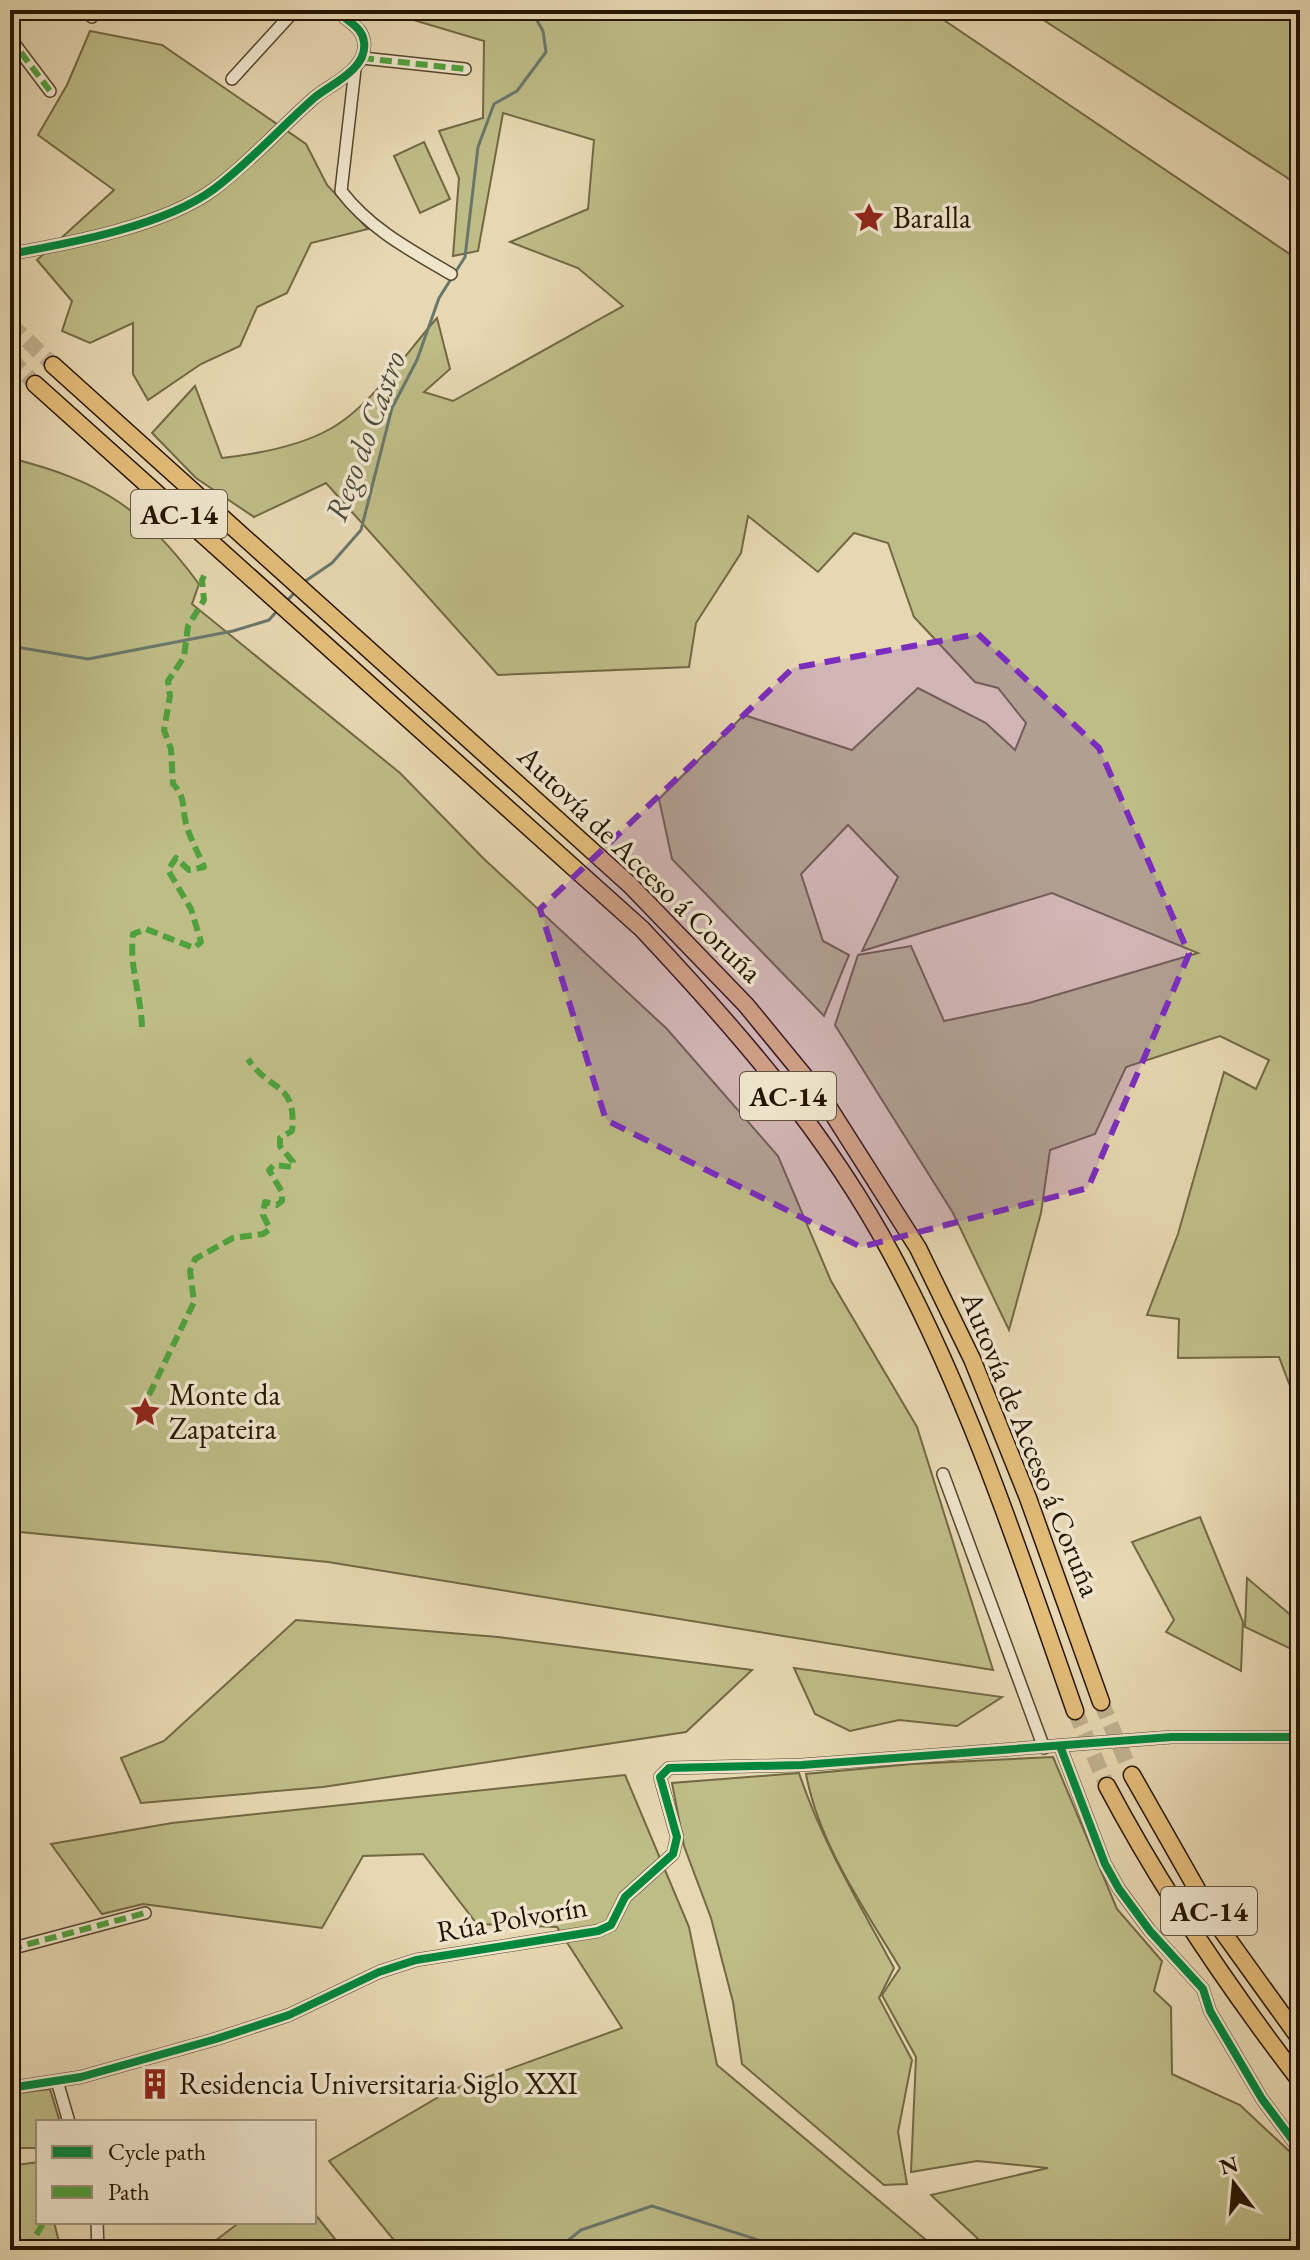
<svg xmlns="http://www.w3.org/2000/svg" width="1310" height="2260" viewBox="0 0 1310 2260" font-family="'EB Garamond',serif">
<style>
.green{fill:#bebc87;stroke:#726844;stroke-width:2}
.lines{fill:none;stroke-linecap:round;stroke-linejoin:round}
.stream{stroke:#69776b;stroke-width:3}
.highway-tunnel{stroke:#c0b08e;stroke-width:16;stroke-dasharray:16 8;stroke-linecap:butt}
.minor-casing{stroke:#56462c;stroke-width:14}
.highway-casing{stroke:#251500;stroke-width:19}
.minor{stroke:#efe5cd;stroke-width:11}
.highway{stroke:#e4bc79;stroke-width:16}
.quiet{stroke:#50a03c;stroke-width:6;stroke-dasharray:12 6;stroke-linecap:butt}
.cycleway-casing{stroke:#efe5cd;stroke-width:13}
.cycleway{stroke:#00873e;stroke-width:8}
.marked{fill:#7b2cbf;fill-opacity:0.2;stroke:#7b2cbf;stroke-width:6;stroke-dasharray:16 10;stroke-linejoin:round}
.labels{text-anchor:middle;stroke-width:7;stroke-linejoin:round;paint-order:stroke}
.shield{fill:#efe5cd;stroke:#62533e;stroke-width:2}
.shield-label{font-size:28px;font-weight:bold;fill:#251500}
.poi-label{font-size:30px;fill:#251500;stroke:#efe5cd;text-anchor:start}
.street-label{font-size:30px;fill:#251500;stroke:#efe5cd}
.water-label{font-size:32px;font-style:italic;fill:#4d4e3e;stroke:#efe5cd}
</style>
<rect width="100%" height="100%" fill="#e7d7b2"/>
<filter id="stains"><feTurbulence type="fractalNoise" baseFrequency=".0025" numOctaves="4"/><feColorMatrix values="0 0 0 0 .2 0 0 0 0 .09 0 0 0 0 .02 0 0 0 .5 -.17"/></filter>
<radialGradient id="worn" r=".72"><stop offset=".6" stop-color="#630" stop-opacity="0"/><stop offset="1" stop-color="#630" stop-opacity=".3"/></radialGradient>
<g class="green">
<path d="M380 10H929L1300 261V1303H1297L1293 1358 1300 1355V1494L1291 1463 1293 1394 1279 1357 1178 1358 1179 1319 1147 1315 1178 1234 1224 1072 1256 1089 1269 1060 1220 1036 1126 1067 1095 1134 1050 1150 1041 1213 1009 1330 953 1213 835 1025 858 955 911 946 944 1021 1029 1003 1198 953 1052 893 862 951 898 877 848 825 801 874 823 941 849 955 824 1016 672 859 659 799 744 715 852 750 918 688 986 723 1015 750 1026 723 998 688 975 682 914 617 888 543 854 533 818 572 748 516 741 553 696 623 689 667 498 675 326 483 254 517 196 478 152 433 195 386 222 458C257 454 298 447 330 429 369 408 407 352 437 318L450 369 424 392 453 401 623 306 578 268 510 242 588 209 594 140 503 113 478 251 453 256 459 178 439 131 483 118 484 41Z"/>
<path d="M1028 10H1300V187L1286 177Z"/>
<path d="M90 31 162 45 306 144 327 185 368 229 311 243 287 293 257 307 240 346 201 364 148 400 133 374V323L90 343 62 331 72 301 37 260 114 190 38 135 67 85Z"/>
<path d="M424 142 450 199 420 213 394 156Z"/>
<path d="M10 458C102 481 143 509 199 584L192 604 400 773 483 858 667 1029 778 1156 831 1281 917 1427 993 1670 328 1562 10 1531Z"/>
<path d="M1200 1517 1243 1622 1241 1671 1166 1632 1174 1620 1132 1542Z"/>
<path d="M1247 1578 1300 1623V1643L1289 1648 1245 1627Z"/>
<path d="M296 1620 498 1637 752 1670 686 1732 323 1787 141 1803 121 1758 164 1741Z"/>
<path d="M794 1668 1002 1697 957 1726 899 1720 850 1731 815 1714Z"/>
<path d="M1053 1757 1117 1909 1162 1961 1154 1991 1171 2007 1172 2074 1240 2105 1289 2151 1300 2167V2250H990L931 2195 1048 2168 977 2161 911 2172 916 2057 882 1995 900 1968C864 1908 819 1844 806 1774L912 1764Z"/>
<path d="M799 1773C822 1842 860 1905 894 1968L879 1998 912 2060 898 2132 907 2184 884 2185 742 2064 733 2002 711 1918 684 1846 672 1783Z"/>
<path d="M625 1775 689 1927 717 2065 938 2250H402L329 2161 449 2091 622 2028 557 1927 477 1924 423 1854 363 1856 322 1928 143 1904 102 1914 51 1844 172 1823Z"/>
<path d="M50 2089 60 2122H38V2148H19L10 2142V2094Z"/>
<path d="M38 2162V2222H54L61 2250H10V2166Z"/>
<path d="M314 2213 344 2250H203L240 2222H314Z"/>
</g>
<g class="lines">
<g class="stream">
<path d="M304 582 332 563 361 530 392 408 417 360 439 298 465 257 478 147 494 104 517 91 546 52 543 31 531 10"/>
<path d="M285 603 296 591"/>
<path d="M10 646 88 659 233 631 269 620 277 611"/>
<path d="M556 2250 581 2230 652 2206 790 2250"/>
</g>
<g class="highway-tunnel">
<path d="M10 324 53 365"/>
<path d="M10 358 35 384"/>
<path d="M1101 1702 1132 1775"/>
<path d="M1075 1711 1107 1786"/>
</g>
<defs>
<g id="minor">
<path d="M84 10 92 17"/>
<path d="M315 10 338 13"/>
<path d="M10 38 50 91"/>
<path d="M362 58 465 69"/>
<path d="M355 69 341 191C370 229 410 250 451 274"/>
<path d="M232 79 295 10"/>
<path d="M10 254C71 243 164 226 214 189 250 162 280 128 314 98 331 84 368 69 364 42 362 25 345 22 338 10"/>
<path d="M943 1474 1044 1748"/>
<path d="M1060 1746 1105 1864 1119 1889 1150 1931 1203 1989 1210 2011 1262 2099 1300 2150"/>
<path d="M10 1949 145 1913"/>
<path d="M57 2081 69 2122"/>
<path d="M10 2088 81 2077 216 2039 289 2015 379 1972 416 1960 598 1931 611 1925 625 1897 673 1854 677 1837 660 1777 669 1768 802 1765 1172 1737H1300"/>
<path d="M97 2222 98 2250"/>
</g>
<g id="highway">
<path d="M53 365 630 885 746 1005 824 1100 918 1248 972 1359 1028 1498 1101 1702"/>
<path d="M35 384 642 929C736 1029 827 1133 892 1255 970 1400 1021 1557 1075 1711"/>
<path d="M1132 1775 1215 1921 1300 2039"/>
<path d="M1107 1786C1163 1892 1228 1987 1300 2081"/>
</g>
</defs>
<use href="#minor" class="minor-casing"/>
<use href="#highway" class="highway-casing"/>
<use href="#minor" class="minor"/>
<use href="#highway" class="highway"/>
<g class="quiet">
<path d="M84 10 92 17"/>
<path d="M10 38 50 91"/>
<path d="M362 58 465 69"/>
<path d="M142 1027C141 995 129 967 133 934L146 929 194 948 201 942 191 909 168 870 176 858 189 870 204 867C198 852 188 835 185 819 182 804 185 796 173 784L171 749 164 730 170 696 168 681 184 657 188 626 204 600 202 580 206 572"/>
<path d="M149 1395 194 1302 190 1271 195 1259 233 1238 263 1234 270 1229 263 1215 265 1202 277 1205 282 1201V1192L269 1170 274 1165 292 1167 293 1162 280 1146V1138L292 1131C297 1081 270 1093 248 1059"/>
<path d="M10 1949 145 1913"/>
<path d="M27 2250 44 2222"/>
</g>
<defs>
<g id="cycleway">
<path d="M10 254C71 243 164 226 214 189 250 162 280 128 314 98 331 84 368 69 364 42 362 25 345 22 338 10"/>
<path d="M1060 1746 1105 1864 1119 1889 1150 1931 1203 1989 1210 2011 1262 2099 1300 2150"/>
<path d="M10 2088 81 2077 216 2039 289 2015 379 1972 416 1960 598 1931 611 1925 625 1897 673 1854 677 1837 660 1777 669 1768 802 1765 1172 1737H1300"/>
</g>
</defs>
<use href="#cycleway" class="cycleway-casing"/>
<use href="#cycleway" class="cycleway"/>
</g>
<path class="marked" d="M978 634 1099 748 1189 954 1088 1188 861 1247 606 1120 540 909 793 668Z"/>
<defs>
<symbol id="sight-bare" viewBox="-9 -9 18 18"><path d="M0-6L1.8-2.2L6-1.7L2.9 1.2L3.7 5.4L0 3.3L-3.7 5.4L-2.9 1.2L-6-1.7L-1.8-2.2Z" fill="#8f2418" stroke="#efe5cd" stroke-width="2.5" paint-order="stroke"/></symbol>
<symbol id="building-bare" viewBox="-9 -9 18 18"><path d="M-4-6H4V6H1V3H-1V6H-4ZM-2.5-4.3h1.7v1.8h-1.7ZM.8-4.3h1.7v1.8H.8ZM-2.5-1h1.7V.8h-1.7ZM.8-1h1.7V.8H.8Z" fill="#8f2418" stroke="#efe5cd" stroke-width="2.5" paint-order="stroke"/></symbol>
</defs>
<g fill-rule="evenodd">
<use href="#sight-bare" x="847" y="196" width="44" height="44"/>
<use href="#sight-bare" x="123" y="1390" width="44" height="44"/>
<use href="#building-bare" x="133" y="2062" width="44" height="44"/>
</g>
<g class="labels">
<g class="shield">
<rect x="131" y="490" width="96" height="48" rx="6"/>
<rect x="740" y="1072" width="96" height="48" rx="6"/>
<rect x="1161" y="1887" width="96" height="48" rx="6"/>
</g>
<g class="shield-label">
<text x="179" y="524">AC-14</text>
<text x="788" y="1106">AC-14</text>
<text x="1209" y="1921">AC-14</text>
</g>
<g class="poi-label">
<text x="893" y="228">Baralla</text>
<text x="169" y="1405">Monte da<tspan x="169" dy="34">Zapateira</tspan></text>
<text x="179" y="2094">Residencia Universitaria Siglo XXI</text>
</g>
<g class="street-label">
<text transform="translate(640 864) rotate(44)" y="10">Autovía de Acceso á Coruña</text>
<text transform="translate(1031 1444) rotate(68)" y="10">Autovía de Acceso á Coruña</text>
<text transform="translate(512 1919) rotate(-10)" y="10">Rúa Polvorín</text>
</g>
<g class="water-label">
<text transform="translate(365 436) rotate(-70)" y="11">Rego do Castro</text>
</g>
</g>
<rect width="1310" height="2260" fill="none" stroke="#e7d7b2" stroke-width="40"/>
<rect x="12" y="12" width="1286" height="2236" fill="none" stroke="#251500" stroke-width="4"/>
<rect x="20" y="20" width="1270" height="2220" fill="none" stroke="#251500" stroke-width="2"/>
<rect x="36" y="2120" width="280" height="104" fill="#efe5cd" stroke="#9e927b" stroke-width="2"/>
<rect x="52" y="2146" width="40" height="12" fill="#00873e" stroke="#9e927b" stroke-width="2"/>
<text x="108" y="2160" font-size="24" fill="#251500">Cycle path</text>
<rect x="52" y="2186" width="40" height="12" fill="#50a03c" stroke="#9e927b" stroke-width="2"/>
<text x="108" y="2200" font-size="24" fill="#251500">Path</text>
<g transform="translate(1234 2184) rotate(344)" stroke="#efe5cd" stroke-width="6" paint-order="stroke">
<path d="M0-6L14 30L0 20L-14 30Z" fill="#251500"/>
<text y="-12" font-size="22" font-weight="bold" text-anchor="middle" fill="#251500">N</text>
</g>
<rect width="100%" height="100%" filter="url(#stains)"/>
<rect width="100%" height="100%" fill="url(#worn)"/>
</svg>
